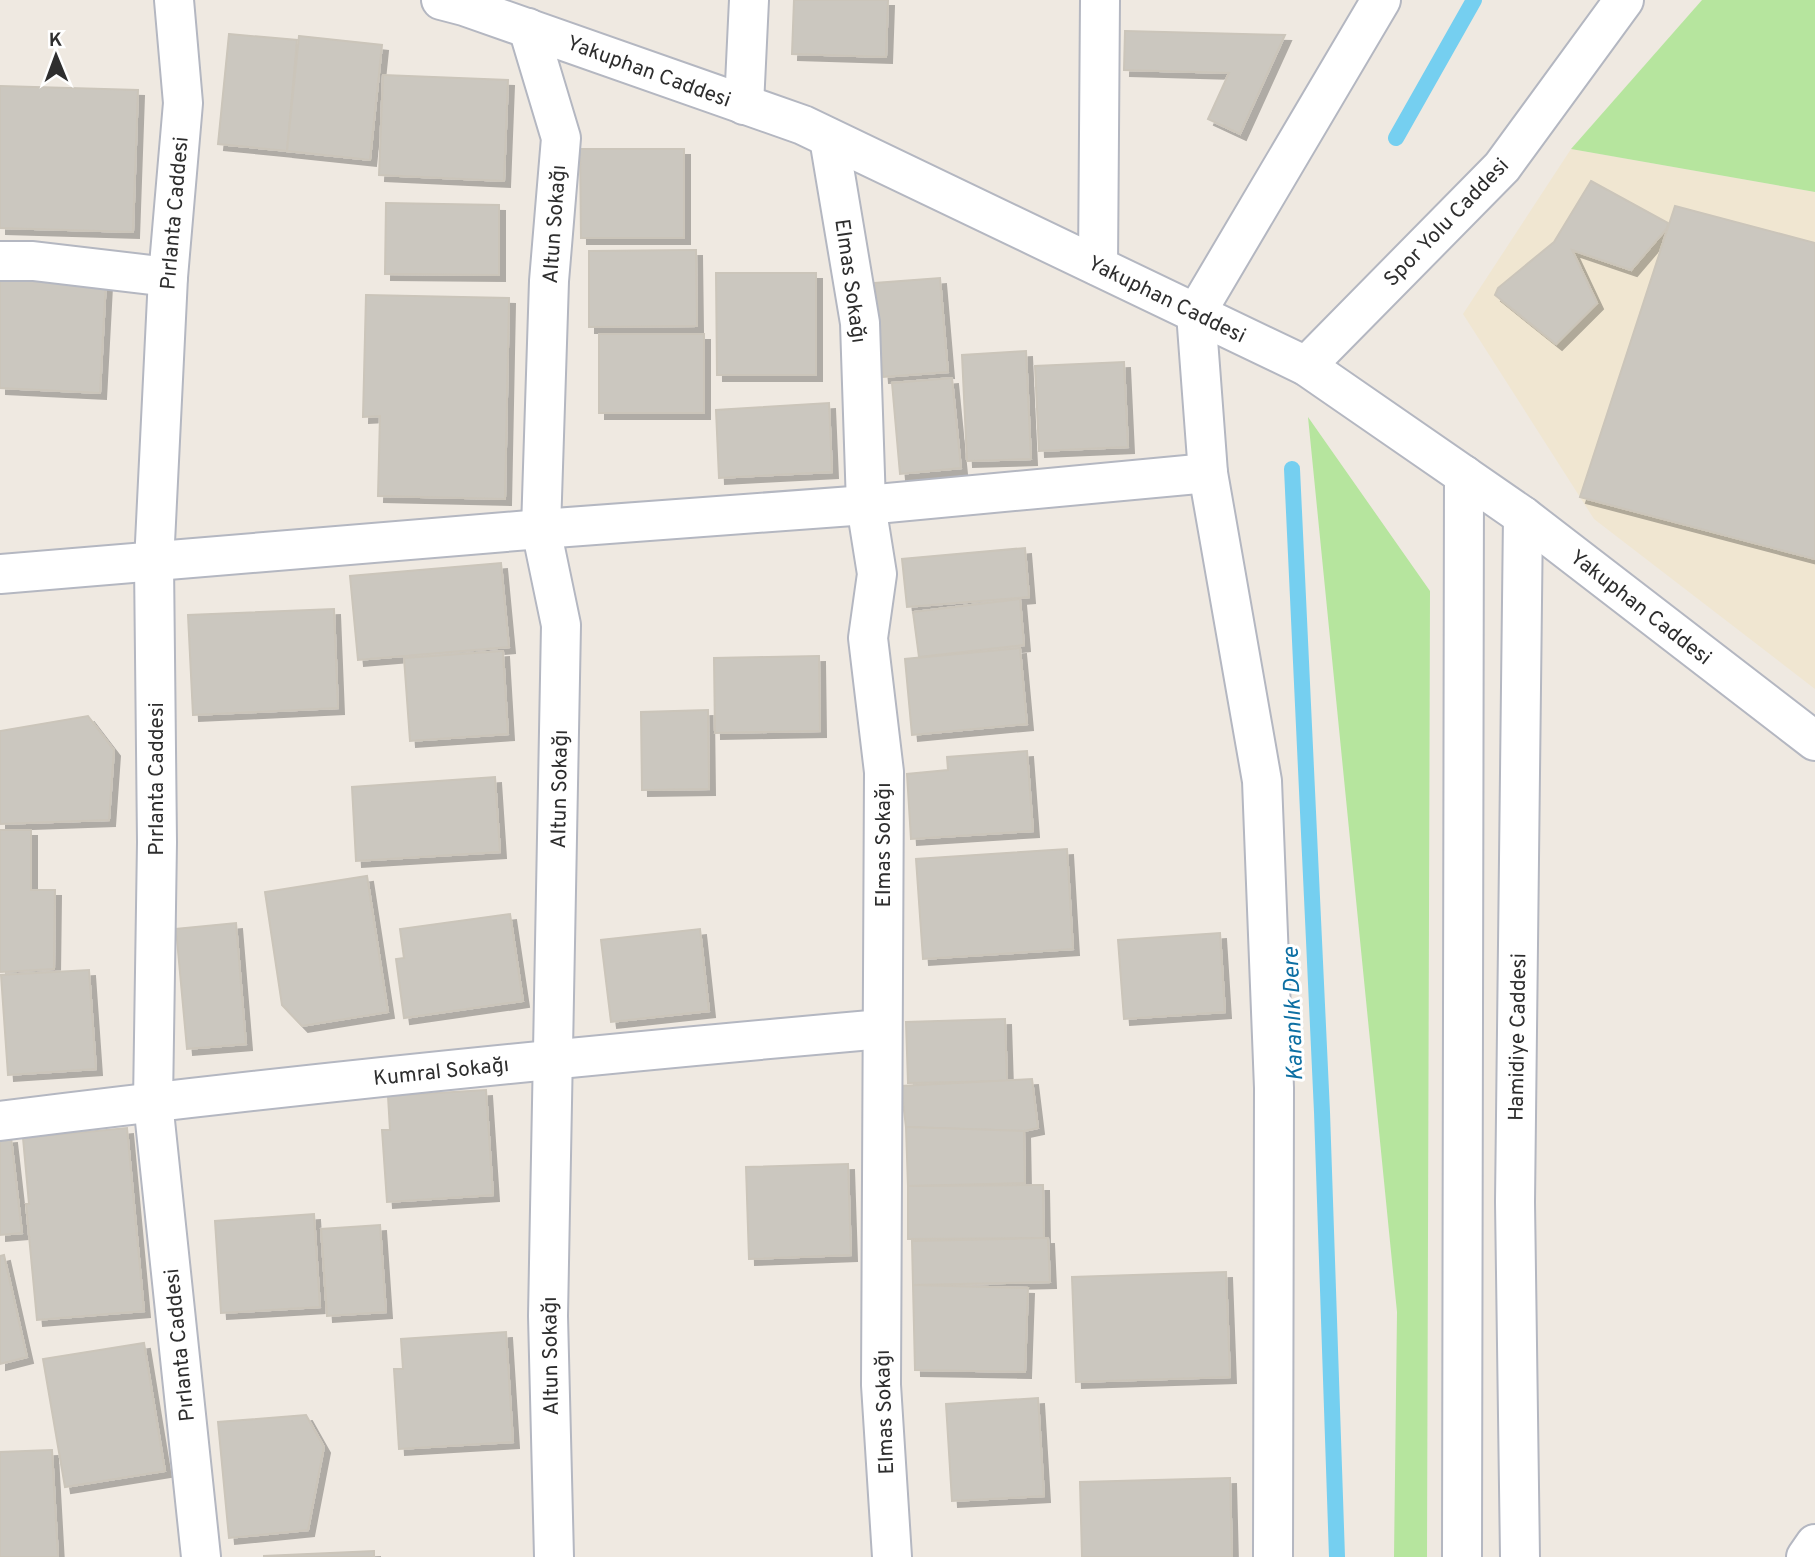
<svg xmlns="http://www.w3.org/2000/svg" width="1815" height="1557" viewBox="0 0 1815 1557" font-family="Overpass,sans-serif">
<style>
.education{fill:#f0e6d1}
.green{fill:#b6e59e}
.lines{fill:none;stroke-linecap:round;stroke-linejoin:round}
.stream{stroke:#75cff0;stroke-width:16}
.building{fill:#cbc7bf;stroke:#cbc5ba;stroke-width:2;filter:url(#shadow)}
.minor-casing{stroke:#b4b7c1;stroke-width:42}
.minor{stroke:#fff;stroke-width:38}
.labels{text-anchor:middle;stroke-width:6;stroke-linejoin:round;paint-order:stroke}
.street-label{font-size:21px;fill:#2e2e2e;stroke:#fff}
.water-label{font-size:23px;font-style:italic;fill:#0d6fa3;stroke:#fff}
</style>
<defs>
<filter id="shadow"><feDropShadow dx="6" dy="6" stdDeviation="0" flood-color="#0004"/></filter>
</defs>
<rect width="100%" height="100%" fill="#efe9e1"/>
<path class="education" d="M1571 149 1815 192V689L1594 519 1463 314Z"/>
<g class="green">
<path d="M1702 0H1815V192L1571 149Z"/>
<path d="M1308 417 1430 591 1427 1557H1394L1397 1312Z"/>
</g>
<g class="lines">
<g class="stream">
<path d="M1396 138 1474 0"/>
<path d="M1292 469 1322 1112 1337 1557"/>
</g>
</g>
<g class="building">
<path d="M794 0H888L886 57 792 54Z"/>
<path d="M1125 31 1285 35 1240 134 1208 119 1229 73 1124 70Z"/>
<path d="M229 34 297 40 287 151 218 144Z"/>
<path d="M299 36 382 45 370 160 287 151Z"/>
<path d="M383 75 508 80 504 181 379 175Z"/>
<path d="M0 86 138 90 133 232 0 228Z"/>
<path d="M580 149H684V238H581Z"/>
<path d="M1591 181 1668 223 1667 228 1631 270 1572 250 1597 303 1556 344 1495 295 1498 288 1554 242Z"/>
<path d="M386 203 499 205V275L385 274Z"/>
<path d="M1675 206 1815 243V559L1580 497Z"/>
<path d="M696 250 697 326 589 327V251Z"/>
<path d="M716 273H816V375H717Z"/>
<path d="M0 276 106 281 100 393 0 388Z"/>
<path d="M940 278 948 372 883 377 875 283Z"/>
<path d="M366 295 509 298 505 499 378 496 380 416 363 417Z"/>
<rect x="599" y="334" width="105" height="79"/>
<path d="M1026 351 1031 459 967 461 962 355Z"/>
<path d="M1124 362 1128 447 1039 451 1035 366Z"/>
<path d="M952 378 961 468 900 474 892 383Z"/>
<path d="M829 403 832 472 719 478 716 410Z"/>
<path d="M1025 548 1029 597 907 607 902 559Z"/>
<path d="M501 563 509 647 358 660 350 576Z"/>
<path d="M1020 599 1024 645 919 657 913 612Z"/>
<path d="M334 609 338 708 193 715 188 615Z"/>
<path d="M1020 648 1027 724 912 735 905 659Z"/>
<path d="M503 651 508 734 410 741 404 658Z"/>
<path d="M819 656 820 731 715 733 714 658Z"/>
<path d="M708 710 709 789 642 790 641 712Z"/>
<path d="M88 716 114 750 109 820 0 824V731Z"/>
<path d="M1027 751 1033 831 911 839 907 774 948 770 947 757Z"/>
<path d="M495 777 500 852 356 861 352 787Z"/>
<path d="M0 830H31V890H55L54 969 0 972Z"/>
<path d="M1067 849 1073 949 923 959 916 859Z"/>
<path d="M367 876 388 1012 302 1026 282 1005 265 892Z"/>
<path d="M510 914 523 1001 404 1018 396 959 404 958 400 929Z"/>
<path d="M236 923 246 1044 187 1049 176 929Z"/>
<path d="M700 929 709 1011 611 1022 601 940Z"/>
<path d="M1220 933 1225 1012 1124 1019 1118 940Z"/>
<path d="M89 970 96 1069 8 1075 1 975Z"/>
<path d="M1005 1019 1007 1081 908 1083 906 1022Z"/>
<path d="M1032 1079 1038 1128 1024 1131 906 1127 901 1086Z"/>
<path d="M486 1090 493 1195 387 1202 382 1130H390L388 1096Z"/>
<path d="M906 1127 1024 1131 1025 1183 908 1186Z"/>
<path d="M127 1128 144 1311 37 1320 26 1204H29L23 1138Z"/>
<path d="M11 1137 22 1233 0 1235V1138Z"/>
<path d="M848 1164 851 1255 749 1259 746 1167Z"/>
<path d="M1043 1185 1044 1238 908 1239V1186Z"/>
<path d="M314 1214 320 1307 221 1313 215 1221Z"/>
<path d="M380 1225 386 1312 327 1316 321 1229Z"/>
<path d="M1048 1238 1050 1282 913 1285 912 1241Z"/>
<path d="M4 1255 27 1357 0 1364V1256Z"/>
<path d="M1226 1272 1230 1377 1076 1382 1072 1277Z"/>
<path d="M913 1285 1028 1288 1025 1372 915 1370Z"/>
<path d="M506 1332 513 1442 399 1449 394 1369H403L401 1339Z"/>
<path d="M144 1343 165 1471 65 1487 43 1359Z"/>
<path d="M1038 1398 1044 1496 952 1501 946 1404Z"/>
<path d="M306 1415 324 1447 308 1530 229 1538 218 1422Z"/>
<path d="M52 1450 58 1557H0V1452Z"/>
<path d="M1230 1478 1232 1557H1082L1080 1482Z"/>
<path d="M374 1551V1557H264V1556Z"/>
</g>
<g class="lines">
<defs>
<g id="minor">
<path d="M174 0 183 103 168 277 154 563 157 842 153 1102 201 1557"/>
<path d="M441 0 464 6 803 125 1306 366 1523 516 1815 741"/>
<path d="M528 28 561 138 549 281 541 529 561 625 548 1316 554 1557"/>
<path d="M744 105 749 0"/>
<path d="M829 138 860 323 866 505 877 574 868 638 884 772 881 1385 892 1557"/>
<path d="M0 261H33L168 277"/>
<path d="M1098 266 1100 0"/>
<path d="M1306 366 1502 167 1624 0"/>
<path d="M0 574 541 529 866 505 1208 473"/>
<path d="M0 1121C293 1084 587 1055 882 1029"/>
<path d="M1273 1557 1274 1088 1262 781 1208 473 1196 313 1381 0"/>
<path d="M1462 1557 1464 475"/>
<path d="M1520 1557 1515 1202 1523 516"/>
<path d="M1806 1557 1815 1544"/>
</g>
</defs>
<use href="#minor" class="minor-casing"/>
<use href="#minor" class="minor"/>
</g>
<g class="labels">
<g class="street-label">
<text transform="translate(649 71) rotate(20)" y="7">Yakuphan Caddesi</text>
<text transform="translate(174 213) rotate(-85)" y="7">Pırlanta Caddesi</text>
<text transform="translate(1446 222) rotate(-46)" y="7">Spor Yolu Caddesi</text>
<text transform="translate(554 224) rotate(-86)" y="7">Altun Sokağı</text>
<text transform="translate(851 281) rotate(82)" y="7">Elmas Sokağı</text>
<text transform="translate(1167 299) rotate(26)" y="7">Yakuphan Caddesi</text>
<text transform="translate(1641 607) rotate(38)" y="7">Yakuphan Caddesi</text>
<text transform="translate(156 779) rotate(-90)" y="7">Pırlanta Caddesi</text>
<text transform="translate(559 789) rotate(-89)" y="7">Altun Sokağı</text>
<text transform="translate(883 845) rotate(-90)" y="7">Elmas Sokağı</text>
<text transform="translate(1517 1037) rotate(-89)" y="7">Hamidiye Caddesi</text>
<text transform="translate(441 1071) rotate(-6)" y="7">Kumral Sokağı</text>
<text transform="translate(179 1345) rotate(-96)" y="7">Pırlanta Caddesi</text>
<text transform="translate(550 1356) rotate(-91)" y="7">Altun Sokağı</text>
<text transform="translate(884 1412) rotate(-92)" y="7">Elmas Sokağı</text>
</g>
<g class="water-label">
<text transform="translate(1292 1014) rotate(-92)" y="8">Karanlık Dere</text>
</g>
</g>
<g transform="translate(56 56) rotate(359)" stroke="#ffffff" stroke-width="5" paint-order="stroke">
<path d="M0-5L12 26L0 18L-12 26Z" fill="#2e2e2e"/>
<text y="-10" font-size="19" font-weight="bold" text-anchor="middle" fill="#2e2e2e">K</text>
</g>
</svg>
